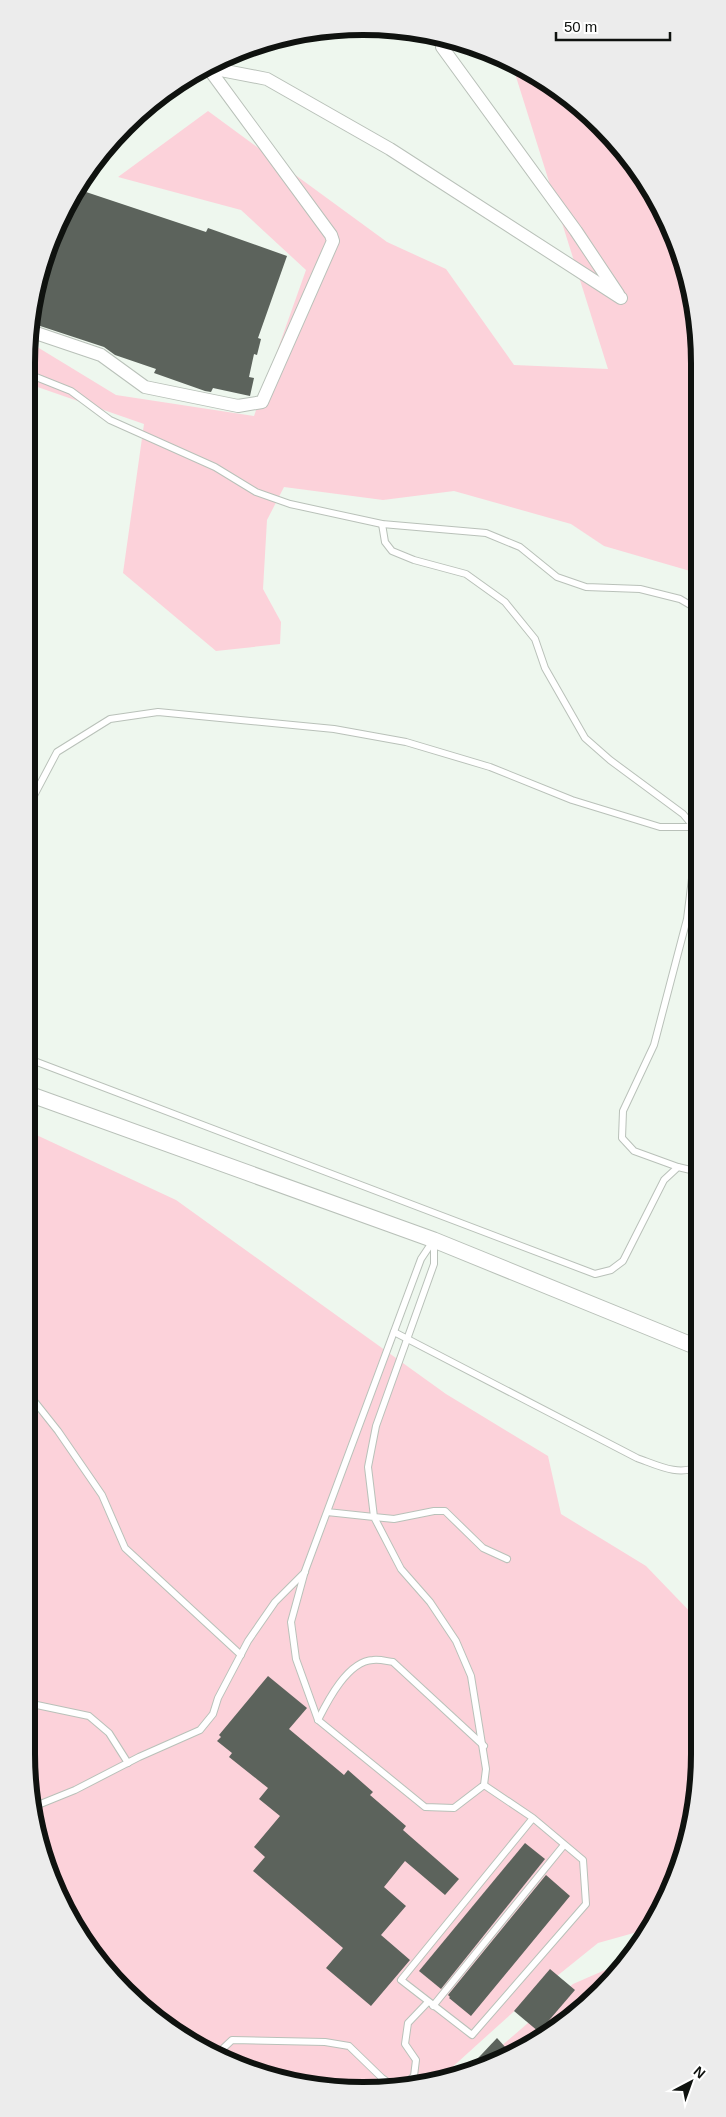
<svg xmlns="http://www.w3.org/2000/svg" width="726" height="2117" viewBox="0 0 726 2117" font-family="Helvetica,sans-serif">
<style>
.green{fill:#fcd2da}
.building{fill:#5c635c}
.lines{fill:none;stroke-linecap:round;stroke-linejoin:round}
.service-casing{stroke:#b9c1b9;stroke-width:8}
.minor-casing{stroke:#b9c1b9;stroke-width:14}
.tertiary-casing{stroke:#b9c1b9;stroke-width:17}
.service{stroke:#fff;stroke-width:6}
.minor{stroke:#fff;stroke-width:12}
.tertiary{stroke:#fff;stroke-width:15}
.rim{fill:none;stroke:#0f120f;stroke-width:6}
</style>
<rect width="100%" height="100%" fill="#eef7ee"/>
<g class="green">
<path d="M512 64 532 72 616 141 665 214 697 319V573L604 546 571 524 454 491 383 500 284 487 267 520 263 589 281 622 280 644 216 651 123 573 144 424 26 383 29 342 116 395 254 416 306 270 241 210 118 177 208 111 387 242 446 269 514 365 608 369Z"/>
<path d="M30 1132 176 1200 446 1394 548 1456 561 1514 646 1566 699 1621 700 1754 688 1841 648 1929 598 1943 521 2005 448 2071 483 2062 573 1984 628 1960 601 1992 550 2034 450 2079 385 2090 319 2088 214 2056 158 2021 110 1976 52 1883 33 1819Z"/>
</g>
<g class="building">
<path d="M77 189 206 232 208 228 287 256 258 338 261 339 257 355 254 354 249 377 254 378 250 396 213 388 211 392 205 391 154 373 156 369 115 355 104 347 31 323 38 276 61 214Z"/>
<path d="M268 1676 307 1708 289 1729 344 1775 348 1770 373 1792 370 1795 406 1826 403 1830 459 1879 445 1895 405 1861 384 1887 406 1906 381 1935 410 1960 371 2006 326 1968 343 1948 253 1871 265 1857 254 1847 280 1816 259 1799 268 1788 229 1757 232 1753 217 1741 221 1737 219 1735Z"/>
<path d="M525 1843 545 1859 441 1989 419 1971Z"/>
<path d="M546 1875 570 1896 471 2016 449 1998 450 1997 448 1995Z"/>
<path d="M550 1969 575 1990 539 2032 514 2011Z"/>
<path d="M497 2038 507 2049 499 2057 464 2073Z"/>
</g>
<g class="lines">
<defs>
<g id="service">
<path d="M26 375 36 377 71 391 110 420 215 467 256 492 290 504 382 524 486 533 520 547 557 577 586 587 640 589 680 599 697 609"/>
<path d="M382 524 385 542 392 551 414 560 466 574 505 602 535 639 545 668 585 738 610 760 683 814 694 827 696 846 687 919 654 1045 623 1111 622 1138 634 1151 678 1167"/>
<path d="M28 807 57 752 110 719 158 712 334 729 406 742 490 767 572 800 660 827H697"/>
<path d="M29 1059 595 1274 611 1270 623 1261 664 1180 678 1167 699 1172"/>
<path d="M434 1241V1264L376 1426 368 1467 374 1517 394 1519 434 1511H445L483 1548 507 1559"/>
<path d="M394 1332 637 1458C657 1465 679 1477 699 1466"/>
<path d="M31 1397 58 1431 102 1495 125 1548 241 1655"/>
<path d="M327 1512 374 1517 401 1569 430 1602 456 1641 471 1676 486 1769 484 1785 454 1808 425 1807 318 1720 296 1659 291 1622 305 1571 421 1259 433 1241"/>
<path d="M32 1704 89 1716 109 1733 128 1763"/>
<path d="M318 1720C328 1700 348 1661 373 1660 379 1659 386 1661 393 1662L484 1746"/>
<path d="M484 1785 533 1818 583 1860 586 1904 472 2035 401 1980 533 1818"/>
<path d="M33 1807 75 1790 139 1757 200 1730 213 1714 218 1698 248 1641 275 1602 305 1572"/>
<path d="M433 2006 564 1845"/>
<path d="M215 2056 232 2040 325 2042 349 2046 382 2078 393 2086 401 2087 414 2076 416 2060 405 2044 408 2023 428 2002"/>
</g>
<g id="minor">
<path d="M441 36 442 47 576 231 618 294"/>
<path d="M205 67 267 79 390 149 621 298"/>
<path d="M30 331 101 355 145 387 238 406 262 402 333 241 331 235 209 69"/>
</g>
<path id="tertiary" d="M29 1094 434 1240 699 1348"/>
</defs>
<use href="#service" class="service-casing"/>
<use href="#minor" class="minor-casing"/>
<use href="#tertiary" class="tertiary-casing"/>
<use href="#service" class="service"/>
<use href="#minor" class="minor"/>
<use href="#tertiary" class="tertiary"/>
</g>
<path d="M0 0H726V2117H0ZM363 35H363A328 328 0 0 1 691 363V1754A328 328 0 0 1 363 2082H363A328 328 0 0 1 35 1754V363A328 328 0 0 1 363 35Z" fill="#ececec" fill-rule="evenodd"/>
<path class="rim" d="M363 35H363A328 328 0 0 1 691 363V1754A328 328 0 0 1 363 2082H363A328 328 0 0 1 35 1754V363A328 328 0 0 1 363 35Z"/>
<g transform="translate(691 2082) rotate(41)" stroke="#ffffff" stroke-width="4" paint-order="stroke">
<path d="M0-4L9 19L0 12L-9 19Z" fill="#0f120f"/>
<text y="-8" font-size="14" font-weight="bold" text-anchor="middle" fill="#0f120f">N</text>
</g>
<path d="M556 32v8h114v-8" fill="none" stroke="#0f120f" stroke-width="2.5"/>
<text x="564" y="32" font-size="15" fill="#0f120f" stroke="#ffffff" stroke-width="4" paint-order="stroke">50 m</text>
</svg>
